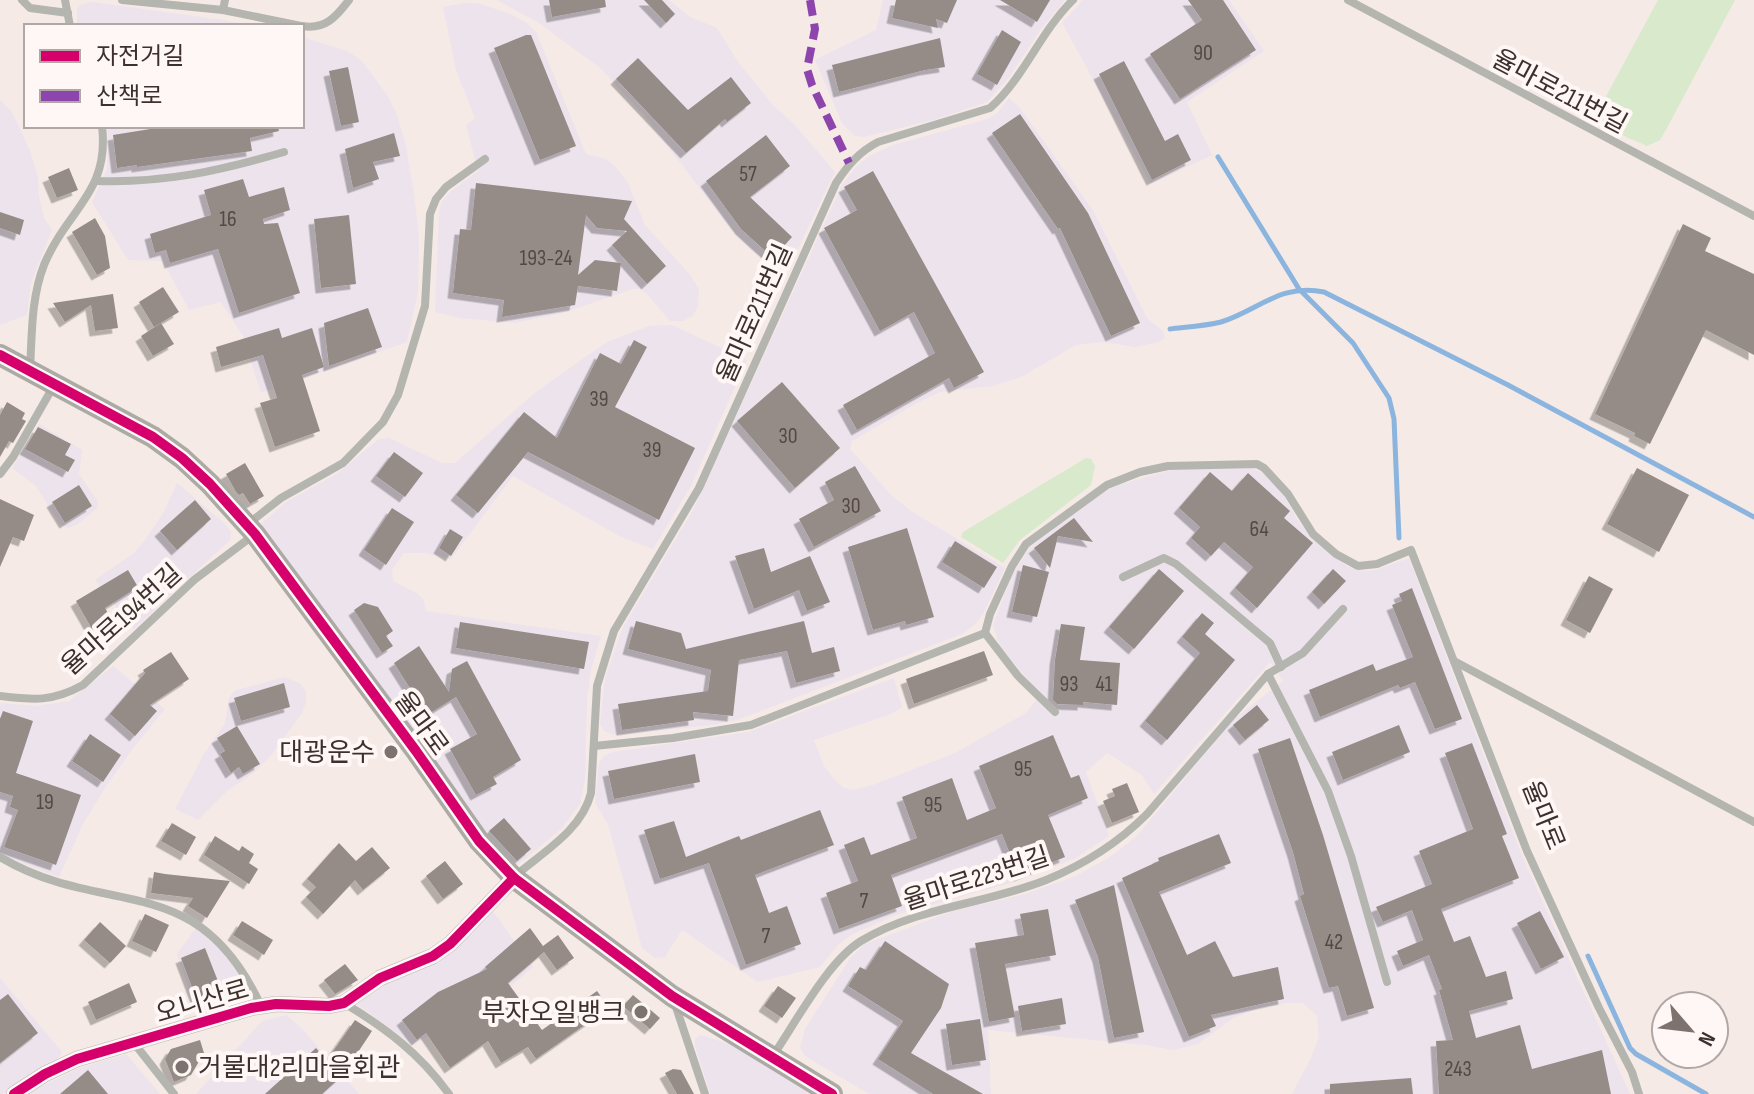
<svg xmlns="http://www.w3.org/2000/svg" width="1754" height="1094" viewBox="0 0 1754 1094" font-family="'Sofia Sans Condensed','Noto Sans KR',sans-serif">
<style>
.industrial{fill:#ede3ec}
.green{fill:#d8eacb}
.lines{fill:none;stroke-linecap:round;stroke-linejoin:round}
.stream{stroke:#8bb5de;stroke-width:5}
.building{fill:#958c87;filter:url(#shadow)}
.lane{stroke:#b5b5b0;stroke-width:8}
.street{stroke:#b5b5b0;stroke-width:16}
.secondary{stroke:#abaaa5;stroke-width:22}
.quiet{stroke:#8e44ad;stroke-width:8;stroke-dasharray:16 8;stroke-linecap:butt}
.cycleway-casing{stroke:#fef7f5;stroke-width:15}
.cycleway{stroke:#d6006c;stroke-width:10}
.poi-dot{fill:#7e726e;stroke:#fef7f5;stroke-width:3}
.labels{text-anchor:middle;stroke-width:8;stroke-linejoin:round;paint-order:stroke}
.number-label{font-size:22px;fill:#544844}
.street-label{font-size:26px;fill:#3e312d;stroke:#fef7f5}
.poi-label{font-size:26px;fill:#3e312d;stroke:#fef7f5;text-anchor:end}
</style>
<defs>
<filter id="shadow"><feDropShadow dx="-5.5" dy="5.5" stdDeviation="0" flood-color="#0004"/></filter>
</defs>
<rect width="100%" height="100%" fill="#f5eae6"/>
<g class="industrial">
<path d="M497 0H669L690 17 717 28 738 62 773 105 794 124 835 172 791 263 785 270H779L750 249 727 224 644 115 600 68 539 23Z"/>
<path d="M883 0H1065L1041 29 1008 79 987 102 937 119 864 137 855 136 842 123 815 60 876 30Z"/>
<path d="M1083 0H1229L1264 51 1187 102 1212 155 1151 184 1062 23Z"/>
<path d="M92 2 216 19 257 26H77V9L82 4Z"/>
<path d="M465 3H477L508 13 527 23 536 32 586 154 606 159 614 165 628 183 645 225 690 275 699 289 698 305 693 316 683 321H670L648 295 641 289H633L563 313 515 323 460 318 435 312 439 212 442 201 450 192 478 171 466 125 475 118 456 70 443 7Z"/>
<path d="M302 37 347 51 362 61 388 96 397 115 406 146 414 194 419 235 418 292 407 342 261 393 243 336 221 302 189 310 163 261 128 260 92 202 107 169 108 126H302Z"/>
<path d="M1009 98 1020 108 1094 212 1147 318 1163 331 1165 338 1159 342 1135 347 1103 342 1076 345 1021 377 992 386 940 392 917 403 852 441 850 449 891 495 911 511 1005 568 983 614 974 625 962 634 737 720 712 725 614 735 604 731 600 724 605 678 623 627 693 510 842 185 854 169 869 156 893 145 988 119 998 112Z"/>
<path d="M0 100 12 112 30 151 38 177 39 196 44 218 52 230 31 283 27 315 0 325Z"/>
<path d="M672 325 747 360 691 486 653 549 621 537 513 476 451 559 426 553H404L392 570 393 581 417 593 423 599 426 611 601 636 591 669 587 699 585 780 580 804 561 829 512 870 261 530 262 523 286 502 338 473 379 439 389 438 442 463H455L537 391 607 342 649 326Z"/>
<path d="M39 424 82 450 79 474 98 502 97 508 78 524 68 528 60 524 36 486 12 468Z"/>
<path d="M1248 467 1263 473 1285 496 1297 519 1313 539 1347 566 1364 571 1376 570 1409 558 1522 856 1630 1094H1292L1311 1058 1319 1037 1317 1016 1303 1003H1286L1256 1009 1233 1018 1198 1044 1173 1050 1146 1045 988 1030 991 1094H869L805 1056 800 1048 805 1029 851 957 865 944 953 911 1025 894 1076 876 1110 857 1136 837 1234 719 1283 681 1270 662 1154 794 1142 775 1107 753 1086 772 1109 836 1074 859 1014 882 898 914 851 935 837 946 820 967 758 982 682 930 665 957 655 958 642 948 608 824 595 803 599 763 604 756 613 752 748 732 894 678 902 707 891 714 814 740 824 766 835 780 844 788 853 790 873 785 955 753 1026 713 1040 695 999 645 993 625 1012 575 1030 547 1101 493 1118 485 1171 470Z"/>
<path d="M177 483 225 524 231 532V539L134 629 95 580 134 553 145 540 164 512Z"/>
<path d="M113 666 165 709 134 747 105 788 83 824 59 877 18 862 0 852V703L35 706 69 701Z"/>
<path d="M284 677 301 684 306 692V702L302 713 272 754 254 773 227 791 198 820 175 809 204 754 225 723 229 698 234 691Z"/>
<path d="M493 911 533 967 495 1000 461 1015 413 1045 358 1005 357 1001Z"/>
<path d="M196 928 226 955 252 994V1000L248 1003 200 1019 177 954Z"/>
<path d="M0 978 62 1052 58 1060 3 1094H0Z"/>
<path d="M287 1015 304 1031 359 1094H196L262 1021Z"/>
<path d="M701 1035 732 1045 812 1094H710L695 1046V1039Z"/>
<path d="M126 1054 160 1094H26L77 1069Z"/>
</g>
<g class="green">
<path d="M1658 0H1735L1667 128 1660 140 1647 146C1632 139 1604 130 1597 113Z"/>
<path d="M1086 458 1091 459 1095 466 1091 485 1020 540 1003 563 961 537 963 532Z"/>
</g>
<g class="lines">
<g class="stream">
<path d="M1218 157 1299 289 1353 343 1389 398 1394 419 1399 538"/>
<path d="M1170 329C1187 327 1205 326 1221 322 1259 310 1280 283 1324 292L1508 385 1754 517"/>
<path d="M1588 956 1630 1048 1636 1054 1706 1094"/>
</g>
</g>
<g class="building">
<path d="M549 0H605L606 7 552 17Z"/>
<path d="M644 0H662L675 14 666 23Z"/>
<path d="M896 0H957L947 23 936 19 938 28 892 18Z"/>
<path d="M1000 0H1050L1037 22Z"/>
<path d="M1188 0H1223L1256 50 1180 99 1150 54 1202 20Z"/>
<path d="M1002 30 1021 42 997 85 977 74Z"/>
<path d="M526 35H531L576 146 540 160 494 48Z"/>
<path d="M940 38 945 67 925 70 839 92 832 65Z"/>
<path d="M638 58 688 110 731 77 751 103 727 122 725 119 686 153 616 79Z"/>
<path d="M1124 61 1165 141 1178 134 1191 160 1152 180 1099 74Z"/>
<path d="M348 67 359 122 341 126 329 71Z"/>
<path d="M1020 114 1088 213 1140 323 1111 336 1060 228 1058 229 992 133Z"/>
<path d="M169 126H278L279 131 250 138 252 151 137 167V165L117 168 113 135Z"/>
<path d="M394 133 400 156 373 162 379 179 353 188 345 149Z"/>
<path d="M766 135 790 166 750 197 792 237 773 258 741 229 706 181Z"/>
<path d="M69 168 78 190 57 198 48 177Z"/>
<path d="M873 171 984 372 954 388 949 378 857 430 843 405 935 353 914 312 880 331 824 228 857 210 844 187Z"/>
<path d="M243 179 249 197 284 187 290 210 263 219 264 224 278 223 300 293 239 313 218 249 170 263 166 250 155 253 150 234 211 215 204 190Z"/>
<path d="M476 183 632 201 624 219 666 266 647 284 612 245 627 231 597 228 586 215 578 275 595 260 621 263 617 291 578 286 575 305 502 317 504 300 453 293 460 229 471 230Z"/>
<path d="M0 212 24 220 20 235 0 228Z"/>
<path d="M349 215 356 284 321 288 314 219Z"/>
<path d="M95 218 105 236 110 268 97 275 72 232Z"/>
<path d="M1683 224 1711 238 1705 251 1754 274V355L1706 330 1650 444 1634 436 1635 433 1595 414Z"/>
<path d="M163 287 179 312 154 327 139 302Z"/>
<path d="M113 294 118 328 95 331 91 305 65 322 53 303Z"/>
<path d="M368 308 382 347 329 366 324 323Z"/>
<path d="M161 323 174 344 153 356 141 336Z"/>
<path d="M279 328 282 338 312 328 324 367 302 375 320 431 275 447 260 403 277 398 263 355 221 367 216 347Z"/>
<path d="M634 340 647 347 615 407 695 448 659 520 528 452 478 513 456 495 524 412 557 438 600 353 621 364Z"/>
<path d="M782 382 840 448 795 488 737 421Z"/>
<path d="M7 402 25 413 22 419 26 421 13 443 9 441 0 457V415Z"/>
<path d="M38 427 71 444 65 455 75 460 68 472 25 449Z"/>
<path d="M394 452 423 473 405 497 376 476Z"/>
<path d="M245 463 264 496 250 504 243 493 239 495 236 492 226 474Z"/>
<path d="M855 466 881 511 814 547 799 519 834 500 825 482Z"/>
<path d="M1637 468 1689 495 1659 552 1607 524Z"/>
<path d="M1210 472 1232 491 1248 473 1290 511 1284 518 1313 543 1257 608 1235 588 1253 567 1224 542 1211 556 1191 538 1200 527 1179 508Z"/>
<path d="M79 485 92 506 65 523 52 502Z"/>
<path d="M0 499 34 515 24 541 13 537 0 567Z"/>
<path d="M195 500 211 519 177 550 160 531Z"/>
<path d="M392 508 414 522 386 565 364 550Z"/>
<path d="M1074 518 1093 542 1058 536 1050 568 1034 548Z"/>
<path d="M907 528 934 617 906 625 905 621 873 630 848 547Z"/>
<path d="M450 529 463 537 451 556 439 548Z"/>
<path d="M955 541 997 567 984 588 942 562Z"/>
<path d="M764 548 771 572 810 556 830 602 807 611 799 590 754 609 735 556Z"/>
<path d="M1023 565 1049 572 1037 617 1012 612Z"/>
<path d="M1159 569 1184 591 1134 649 1109 627Z"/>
<path d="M1333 569 1346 581 1324 604 1312 592Z"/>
<path d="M128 570 138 587 105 608 111 618 92 629 76 601Z"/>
<path d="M1589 576 1613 589 1590 633 1566 620Z"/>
<path d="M1412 588 1462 719 1435 729 1415 682 1400 688 1398 685 1320 717 1309 690 1373 664 1376 671 1413 657 1392 605 1402 601 1399 594Z"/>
<path d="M364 603 378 607 393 631 386 636 393 646 382 653 354 610Z"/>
<path d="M1202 613 1214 623 1205 634 1235 660 1167 740 1145 721 1200 653 1182 637Z"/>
<path d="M636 621 681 633 686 649 804 621 812 653 834 647 840 671 796 683 787 651 739 660 733 716 693 712 694 720 622 730 618 704 708 691 711 670 628 649Z"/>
<path d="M460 622 589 642 584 669 456 648Z"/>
<path d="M1061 624 1085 627 1080 660 1120 663 1117 705 1083 702V705L1057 704 1053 700 1055 660Z"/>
<path d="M419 646 449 692 452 669 467 661 521 760 493 777 497 784 476 795 450 749 477 734 456 697 427 715 394 663Z"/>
<path d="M984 651 993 675 914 704 906 679Z"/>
<path d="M171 652 189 679 150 705 157 711 135 736 110 714 145 673 143 670Z"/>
<path d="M284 683 290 707 241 721 234 698Z"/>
<path d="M1257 705 1269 720 1245 740 1233 725Z"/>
<path d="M3 711 33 721 16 773 81 795 56 865 4 847 18 810 10 807 13 796 0 792V719Z"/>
<path d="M1399 725 1410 752 1343 780 1332 752Z"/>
<path d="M237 726 260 764 243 774 239 767 231 773 220 754 225 751 217 738Z"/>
<path d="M90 734 121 755 103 782 72 761Z"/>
<path d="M1053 735 1071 778 1079 775 1088 798 1048 815 1065 857 1019 876 1002 834 891 875 902 906 839 929 826 893 858 881 844 845 864 837 871 855 917 838 902 797 952 778 967 820 996 808 979 766Z"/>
<path d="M1290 738 1323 835 1374 1008 1347 1016 1338 986 1329 988 1300 896 1304 894 1293 852 1258 749Z"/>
<path d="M1472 743 1507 834 1502 836 1519 878 1441 909 1454 942 1470 936 1486 977 1506 971 1513 999 1469 1011 1476 1038 1520 1025 1532 1069 1602 1050 1611 1094H1439L1436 1041 1453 1040 1439 990 1442 989 1429 955 1403 966 1397 951 1423 940 1412 910 1383 922 1376 907 1432 884 1419 851 1473 829 1445 753Z"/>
<path d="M695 754 700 782 614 799 608 771Z"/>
<path d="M1127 783 1139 812 1112 823 1103 801 1115 796 1112 789Z"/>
<path d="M820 810 834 845 755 875 769 913 787 906 801 944 746 965 709 863 660 879 644 830 674 821 686 857 739 836 741 840Z"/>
<path d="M504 818 531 849 517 861 489 831Z"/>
<path d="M172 823 196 837 186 855 161 841Z"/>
<path d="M1219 834 1231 863 1159 892 1187 955 1215 941 1233 977 1278 967 1284 999 1211 1015 1216 1026 1189 1037 1122 878 1159 861 1158 858Z"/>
<path d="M215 836 239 851 242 846 254 854 249 863 258 869 249 884 204 855Z"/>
<path d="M339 843 356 861 372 847 390 868 363 890 355 880 323 914 306 897 316 887 307 879Z"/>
<path d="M445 861 463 884 443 899 426 876Z"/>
<path d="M154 872 165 874 230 881 207 918 188 906 193 898 151 893Z"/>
<path d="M1114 885 1144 1032 1114 1038 1098 957 1075 900Z"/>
<path d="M1048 909 1056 955 1005 964 1015 1017 989 1022 975 943 1024 935 1020 914Z"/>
<path d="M1540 911 1564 957 1541 969 1517 923Z"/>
<path d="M145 914 169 925 156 952 132 941Z"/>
<path d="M242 921 273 940 264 955 233 935Z"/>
<path d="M100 922 126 946 110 963 84 940Z"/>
<path d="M530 928 543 946 558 935 574 958 557 970 544 952 508 983 542 1030 597 991 609 1008 536 1059 528 1047 501 1063 488 1041 450 1068 426 1033 417 1040 402 1020 438 992 487 969 485 967Z"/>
<path d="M885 941 949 984 941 1008 911 1053 983 1094H933L878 1059 903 1021 848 986 860 967 866 970Z"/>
<path d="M205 948 223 994 198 1003 181 958Z"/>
<path d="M345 964 358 980 335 994 324 980Z"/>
<path d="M129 983 137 1002 96 1020 88 1002Z"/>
<path d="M778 986 796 998 782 1018 764 1006Z"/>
<path d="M8 994 38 1033 0 1063V1000Z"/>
<path d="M633 995 660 1018 650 1029 623 1006Z"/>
<path d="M1062 998 1066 1024 1022 1031 1018 1006Z"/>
<path d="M980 1019 986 1060 952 1065 946 1024Z"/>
<path d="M355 1020 372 1031 343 1075 322 1094H265L316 1048 327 1060Z"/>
<path d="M200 1040 204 1053 191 1075 174 1082 165 1059 171 1049Z"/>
<path d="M673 1069 681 1070 694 1094H677L665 1073Z"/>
<path d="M88 1070 108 1094H60Z"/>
<path d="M1411 1078 1413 1094H1330V1084Z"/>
</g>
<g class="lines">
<g class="lane">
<path d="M22 0 30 8 68 13"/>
<path d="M65 0 70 26"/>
<path d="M122 0 223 10 225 0"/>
<path d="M1348 0 1754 216"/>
<path d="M223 10 301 26"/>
<path d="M302 26C325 30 336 17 349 0"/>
<path d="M97 181C165 183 219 171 284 152"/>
<path d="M30 369C32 335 31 298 44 265 67 209 110 193 102 126"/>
<path d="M0 474 13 457 53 387"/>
<path d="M248 524 281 498 343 463 383 422 398 395 425 306 430 214 436 199 446 187 485 159"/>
<path d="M1123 577 1164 558 1176 564 1270 643 1281 667"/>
<path d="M985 633 1018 676 1055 712"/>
<path d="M1454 661 1754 822"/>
<path d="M1268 674 1328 791 1351 856 1387 982"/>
<path d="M0 696C34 700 52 702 83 685L194 580 255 534"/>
<path d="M594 746 673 738 751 725 985 633 990 614 1012 566 1026 544 1107 485 1140 472 1168 466 1257 464 1264 468 1288 494 1313 534 1336 554 1358 566 1377 564 1411 550 1527 851 1599 1008 1632 1072 1639 1094"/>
<path d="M0 857C106 920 196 866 261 1006"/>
<path d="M515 876C543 852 582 830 591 793L597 686 614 631 699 488 836 183C848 165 859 152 878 142L990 108C1024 78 1040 32 1073 0"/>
<path d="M344 1003C387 1029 419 1053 449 1094"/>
<path d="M675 1004 705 1094"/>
<path d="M134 1043 174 1094"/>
<path d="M772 1057C795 1024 827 962 861 941 917 907 986 904 1046 880 1083 865 1119 842 1147 814L1268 674 1303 653 1343 609"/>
</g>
<path class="street" d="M14 1094 45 1074 77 1059 251 1008 276 1004 329 1006 344 1003 380 978 433 956 450 944 514 878"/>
<path class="secondary" d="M0 355 153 437 182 458 210 484 255 534 416 751 479 841 514 878 672 996 832 1094"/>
<path class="quiet" d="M810 0 815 29 807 69 812 85 849 163"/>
<defs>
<g id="cycleway">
<path d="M0 355 153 437 182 458 210 484 255 534 416 751 479 841 514 878 672 996 832 1094"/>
<path d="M14 1094 45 1074 77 1059 251 1008 276 1004 329 1006 344 1003 380 978 433 956 450 944 514 878"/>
</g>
</defs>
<use href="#cycleway" class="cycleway-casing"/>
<use href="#cycleway" class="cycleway"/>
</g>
<g class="poi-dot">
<circle cx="391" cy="752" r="8"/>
<circle cx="641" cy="1012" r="8"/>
<circle cx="182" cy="1067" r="8"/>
</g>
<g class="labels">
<g class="number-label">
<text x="1203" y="60">90</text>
<text x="748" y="181">57</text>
<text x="228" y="226">16</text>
<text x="546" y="265">193-24</text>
<text x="599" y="406">39</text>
<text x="788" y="443">30</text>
<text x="652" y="457">39</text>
<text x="851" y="513">30</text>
<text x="1259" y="536">64</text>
<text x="1069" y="691">93</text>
<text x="1104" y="691">41</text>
<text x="1023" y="776">95</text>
<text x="45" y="809">19</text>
<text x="933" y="812">95</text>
<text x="864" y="908">7</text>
<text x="766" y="943">7</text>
<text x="1334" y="949">42</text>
<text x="1458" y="1076">243</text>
</g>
<g class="street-label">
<text transform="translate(1560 91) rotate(28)" y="9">율마로211번길</text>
<text transform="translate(754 313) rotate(-66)" y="9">율마로211번길</text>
<text transform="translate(121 619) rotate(-42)" y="9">율마로194번길</text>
<text transform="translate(422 723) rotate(54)" y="9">율마로</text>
<text transform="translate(1544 815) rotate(68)" y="9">율마로</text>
<text transform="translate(976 878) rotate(-18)" y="9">율마로223번길</text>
<text transform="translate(202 1001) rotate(-16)" y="9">오니산로</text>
</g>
<g class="poi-label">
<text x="375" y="761">대광운수</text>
<text x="625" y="1021">부자오일뱅크</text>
<text x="198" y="1076" text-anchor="start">거물대2리마을회관</text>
</g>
</g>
<rect x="24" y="24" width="280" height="104" fill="#fef7f5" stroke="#b1a8a5" stroke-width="2"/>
<rect x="40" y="50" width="40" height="12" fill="#d6006c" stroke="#b1a8a5" stroke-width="2"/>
<text x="96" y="64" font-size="24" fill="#3e312d">자전거길</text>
<rect x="40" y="90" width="40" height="12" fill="#8e44ad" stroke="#b1a8a5" stroke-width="2"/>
<text x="96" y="104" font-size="24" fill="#3e312d">산책로</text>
<g transform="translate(1690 1030) rotate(118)"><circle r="38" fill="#fef7f5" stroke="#b1a8a5" stroke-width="2"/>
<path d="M0-6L14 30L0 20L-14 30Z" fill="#7e726e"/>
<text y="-12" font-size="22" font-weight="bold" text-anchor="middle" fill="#3e312d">N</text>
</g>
</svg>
